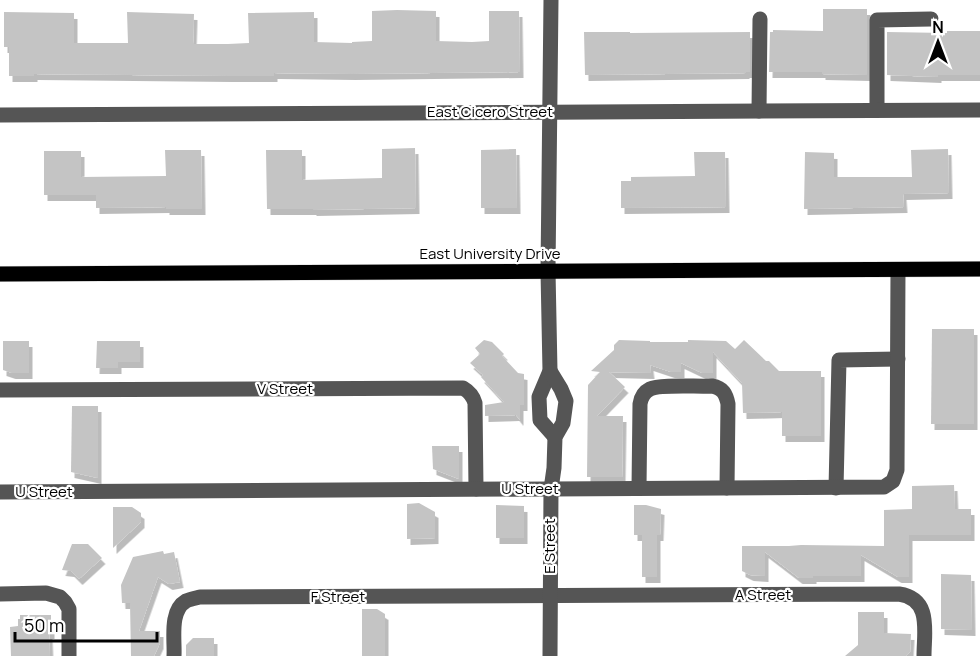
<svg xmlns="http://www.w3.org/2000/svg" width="980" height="656" viewBox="0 0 980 656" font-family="Manrope,sans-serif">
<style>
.building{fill:#c4c4c4;filter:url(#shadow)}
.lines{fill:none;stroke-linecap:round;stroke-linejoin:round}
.major-casing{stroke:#dbdbdb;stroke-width:16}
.minor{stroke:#555;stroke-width:15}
.major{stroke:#000;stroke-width:15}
.labels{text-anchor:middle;stroke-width:4.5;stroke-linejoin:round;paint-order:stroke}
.street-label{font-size:15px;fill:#000;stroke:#fff}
</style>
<defs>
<filter id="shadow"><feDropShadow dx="3.5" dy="6" stdDeviation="0" flood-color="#0004"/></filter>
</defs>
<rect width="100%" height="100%" fill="#fff"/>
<g class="building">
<path d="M823 9H867V75L822 74V72H769L770 32H773V30L823 31Z"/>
<path d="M397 10 436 11V41L472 42 489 41V11H519L520 72 352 74 274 73V76H228L34 74V76H9V47H4V12L74 13V43H128L127 12 194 14 193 44H228L249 43 248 13 314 12V42L352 43V42L372 41V11Z"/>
<path d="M947 31H980V75H938V77L887 75V32L947 33Z"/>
<path d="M584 32H630V33L750 32V72H746V73L585 75Z"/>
<path d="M415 148 416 208 313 210V209H267L266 150H302V180L382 178V149Z"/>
<path d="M516 149 517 208H481V150Z"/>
<path d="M948 149 949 193 903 194 904 207 804 209 805 152 834 153V177H912L911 150Z"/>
<path d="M165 150H201L202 209H166V207L96 208V195H44V151H81V177L166 176Z"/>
<path d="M694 152H725L726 207 621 208V181H631V177L695 176Z"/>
<path d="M932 329H974V424H931Z"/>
<path d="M484 340 492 342 504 354 502 356 518 373 524 374V405H520V420L516 415 485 416V405L504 402 481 377 483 375 470 363 480 354 475 348Z"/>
<path d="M619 340 650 341V342H688V340L726 341 735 349 744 340 766 361H769L779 371H821V436H782V412L743 413 742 383 713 352V373H702L681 363V372H671L650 365 651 373 609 372 625 387 597 416H623L622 477H587L588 385 600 372 591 371 614 350V345Z"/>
<path d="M3 341H29V373H12L3 370Z"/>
<path d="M97 341H140V362H118V368H96Z"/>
<path d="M72 406H98V478L71 472Z"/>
<path d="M432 446H459V479L433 469Z"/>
<path d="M954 485 955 509H971V535H909V577H898L861 555V576H813V578H799L765 552V576L750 575 742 571V546H789L801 545 884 546V510L912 509V486Z"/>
<path d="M419 503 435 512V538L407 539V504Z"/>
<path d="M496 505 524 506V538H496Z"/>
<path d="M634 505H646L661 509 660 535H657V577H642V535H634Z"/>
<path d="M113 507H132L141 513V522L113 548Z"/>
<path d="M72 544H88L102 558 79 579 71 571 62 570Z"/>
<path d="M163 551 164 554 174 552 180 582 169 584 158 577 139 631H160V643L154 656H131L130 603H122L121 585 133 557Z"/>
<path d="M941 574 971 575 972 630 941 629Z"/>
<path d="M362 609H377L385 614V656H362Z"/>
<path d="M858 612H884V633L911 634 910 652 906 656H845L858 645Z"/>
<path d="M20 615H51V633H49L50 656H11L10 627 18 626V619H20Z"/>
<path d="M193 638H214V656H186V645Z"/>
</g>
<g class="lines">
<defs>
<path id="major" d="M0 274 980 269"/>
</defs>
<use href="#major" class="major-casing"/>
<g class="minor">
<path d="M551 0 548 271 550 371 539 397 540 420 555 437"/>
<path d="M877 110V20L931 19"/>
<path d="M759 111 760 19"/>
<path d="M0 115 980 110"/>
<path d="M0 390 463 388C470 392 473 396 475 403L476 489"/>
<path d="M639 488 640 404C641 397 644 392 650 389 660 384 700 387 712 386 723 388 726 394 728 404L727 488"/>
<path d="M836 488 839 360 898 359"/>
<path d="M0 492 884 487 893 481 897 470 898 270"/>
<path d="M0 594 46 593 60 597 65 602 69 609V656"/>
<path d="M174 656C175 640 169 611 186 601 190 599 196 598 200 597L899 594C932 599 924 631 924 656"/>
<path d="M550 656 551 489 554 468 555 437 563 423 566 401 561 389 550 371"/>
</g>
<use href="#major" class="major"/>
</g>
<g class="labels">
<g class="street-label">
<text x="490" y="117">East Cicero Street</text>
<text x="490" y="259">East University Drive</text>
<text x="285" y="394">V Street</text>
<text x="530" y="494">U Street</text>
<text x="44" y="497">U Street</text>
<text transform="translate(550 546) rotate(-90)" y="5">E Street</text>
<text x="763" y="600">A Street</text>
<text x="338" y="602">F Street</text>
</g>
</g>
<g transform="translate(938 42)" stroke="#ffffff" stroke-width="4.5" paint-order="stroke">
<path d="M0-4.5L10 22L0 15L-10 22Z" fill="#000000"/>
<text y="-9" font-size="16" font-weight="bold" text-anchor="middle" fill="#000000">N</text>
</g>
<path d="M15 632v9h142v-9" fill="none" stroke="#000000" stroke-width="3"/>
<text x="24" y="632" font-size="18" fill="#000000" stroke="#ffffff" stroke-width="4.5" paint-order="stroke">50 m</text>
</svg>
